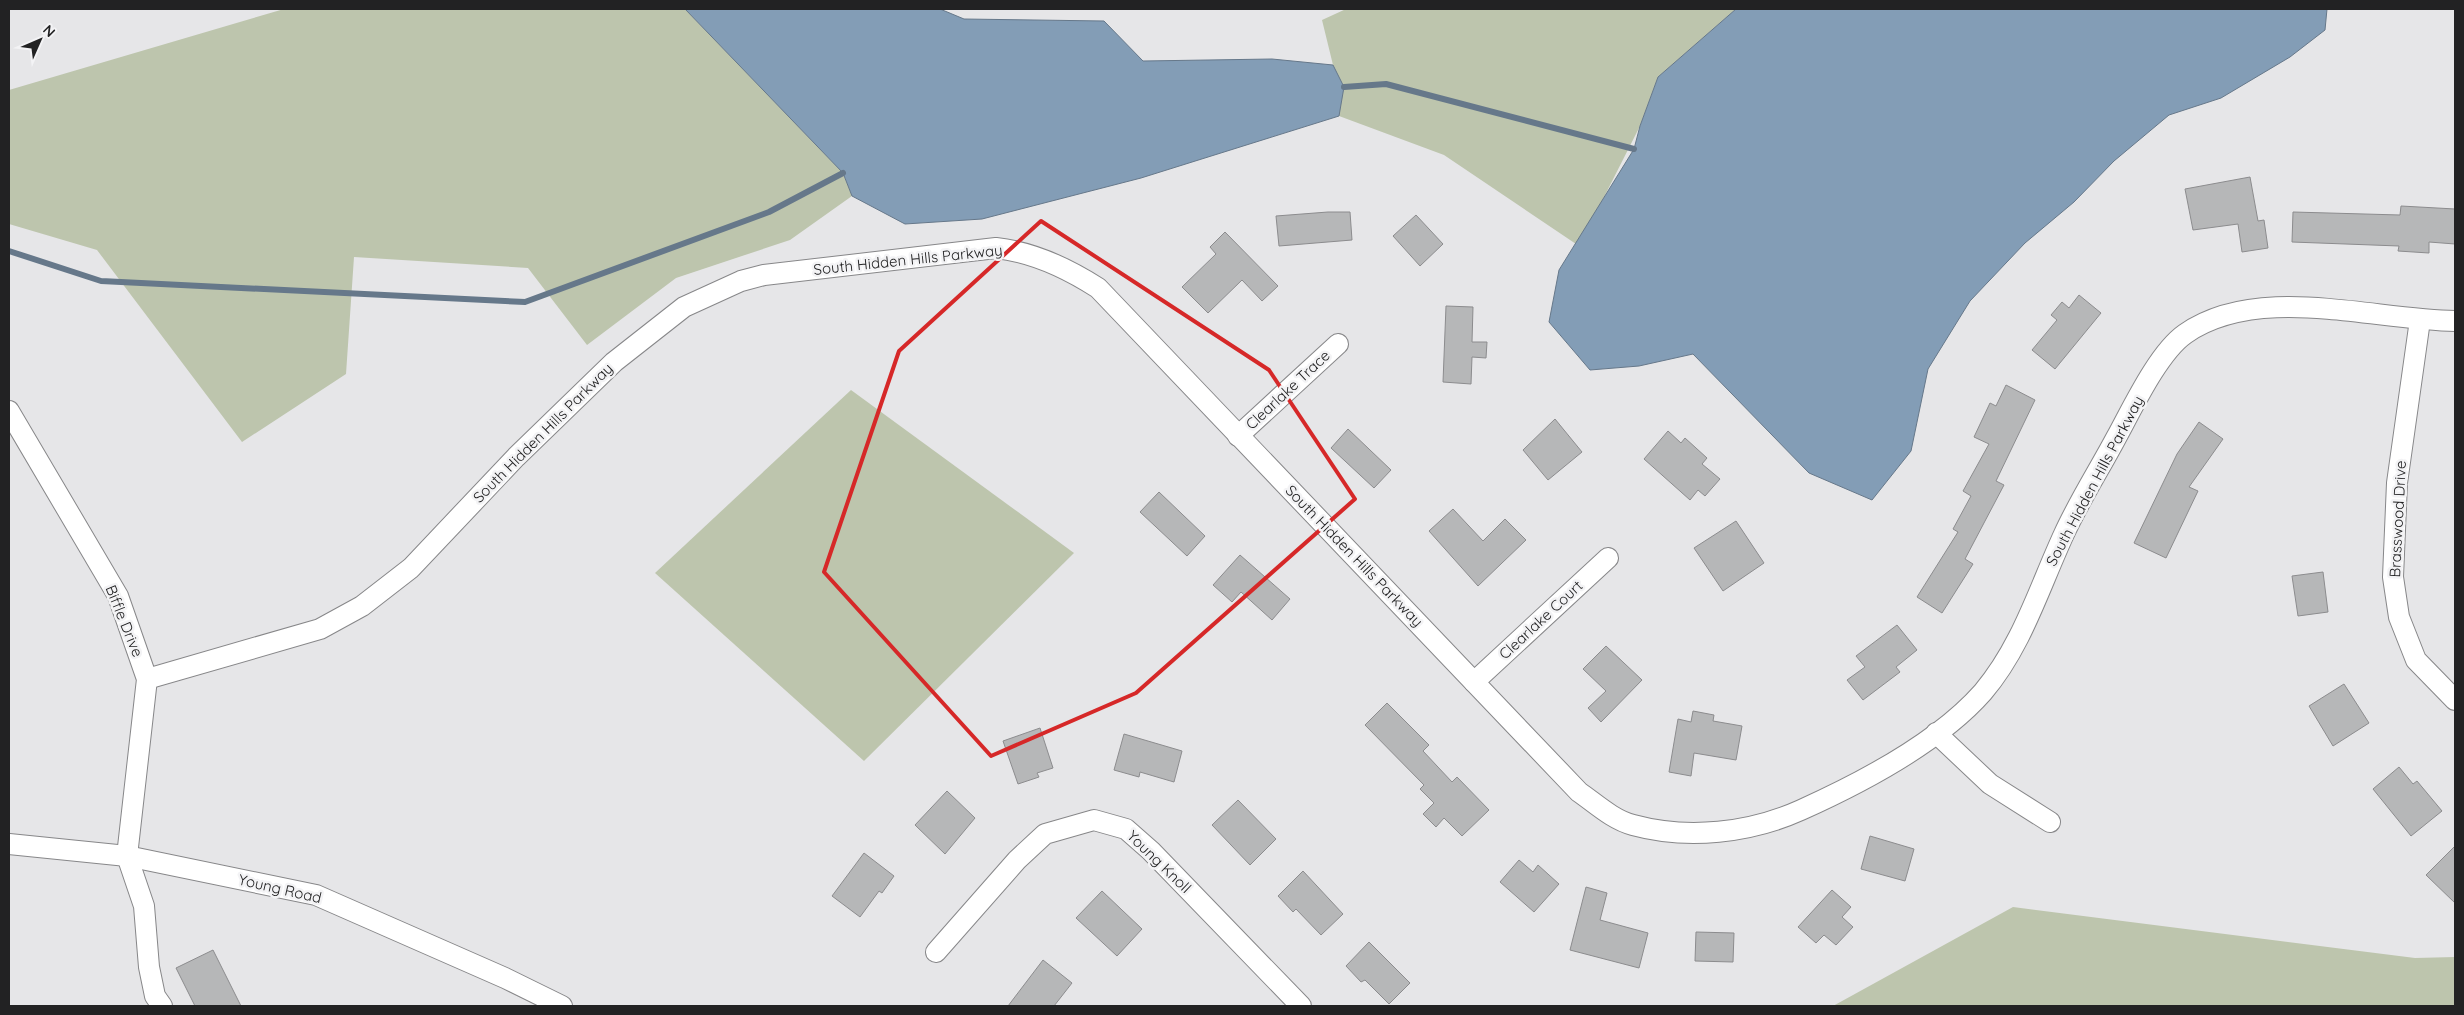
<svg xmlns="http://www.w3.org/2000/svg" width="2464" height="1015" viewBox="0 0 2464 1015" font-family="Quicksand,sans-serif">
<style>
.green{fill:#bdc5ad}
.water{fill:#839db6;stroke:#66788a}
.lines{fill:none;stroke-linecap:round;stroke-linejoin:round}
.stream{stroke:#66788a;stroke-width:6}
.building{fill:#b6b7b8;stroke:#8c8c8e}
.minor-casing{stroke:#878789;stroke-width:22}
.minor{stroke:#fff;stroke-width:20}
.marked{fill:none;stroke:#d62828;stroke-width:4;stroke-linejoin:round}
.labels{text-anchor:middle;stroke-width:5;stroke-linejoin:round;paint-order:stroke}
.street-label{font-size:15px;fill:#222223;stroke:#f3f3f5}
</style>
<rect width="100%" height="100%" fill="#e6e6e8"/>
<g class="green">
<path d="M284 9H685L843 173 852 196 790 240 676 278 587 345 528 268 354 257 346 374 242 442 97 250 9 224V90Z"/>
<path d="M1346 9H1736L1658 77 1640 126 1601 203 1576 244 1444 155 1339 116 1333 65 1322 20Z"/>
<path d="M851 390 1074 553 864 761 655 573Z"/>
<path d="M2013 907 2415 958 2455 957V1006H1833Z"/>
</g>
<g class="water">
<path d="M685 9H940L964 19 1104 21 1143 61 1272 59 1333 65 1344 87 1339 116 1141 178 982 219 905 224 852 196 843 173Z"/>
<path d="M1736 9H2327L2325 30 2290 57 2221 98 2169 115 2114 161 2074 202 2025 243 1970 301 1928 369 1911 451 1872 500 1809 473 1693 354 1639 366 1590 370 1549 322 1559 270 1634 149 1640 126 1658 77Z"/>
</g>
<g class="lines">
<g class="stream">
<path d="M1344 87 1386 84 1634 149"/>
<path d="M9 251 101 281 525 302 769 212 843 173"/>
</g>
</g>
<g class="building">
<path d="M2250 177 2258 221 2264 220 2268 248 2242 252 2238 224 2193 230 2185 189Z"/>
<path d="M2401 206 2455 209V244L2429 242V253L2398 251 2399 246 2292 242 2293 212 2400 215Z"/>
<path d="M1328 212H1350L1352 240 1279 246 1276 216Z"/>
<path d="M1416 215 1443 244 1420 266 1393 236Z"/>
<path d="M1225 232 1278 286 1262 301 1242 280 1208 313 1182 287 1216 254 1210 247Z"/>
<path d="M2079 295 2101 313 2055 369 2032 350 2057 320 2051 315 2062 302 2069 308Z"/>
<path d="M1446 306 1473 307 1472 342H1487L1486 358 1472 357 1471 384 1443 382Z"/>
<path d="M2006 385 2035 400 1996 481 2004 485 1965 559 1973 564 1942 613 1917 597 1958 532 1953 529 1971 496 1963 491 1989 444 1974 437 1990 403 1996 406Z"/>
<path d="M1555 419 1582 452 1548 480 1523 450Z"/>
<path d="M2199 422 2223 439 2189 487 2198 491 2166 558 2134 543 2177 454Z"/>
<path d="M1348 429 1391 470 1374 488 1331 448Z"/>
<path d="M1668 431 1681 443 1685 438 1707 458 1702 464 1720 479 1705 496 1698 490 1690 500 1644 459Z"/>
<path d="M1159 492 1205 536 1187 556 1140 512Z"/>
<path d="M1453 509 1483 541 1505 519 1526 540 1478 586 1429 531Z"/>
<path d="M1736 521 1764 563 1723 591 1694 548Z"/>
<path d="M1240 555 1290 599 1272 620 1241 592 1232 602 1213 585Z"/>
<path d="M2323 572 2328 612 2298 616 2292 576Z"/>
<path d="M1897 625 1917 650 1896 667 1900 672 1863 700 1847 680 1865 667 1856 656Z"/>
<path d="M1606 646 1642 680 1601 722 1588 708 1606 691 1583 669Z"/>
<path d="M2344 684 2369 723 2333 746 2309 706Z"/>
<path d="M1387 703 1429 745 1423 751 1452 782 1457 777 1489 810 1462 836 1444 818 1436 827 1423 814 1434 803 1420 789 1424 785 1365 725Z"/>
<path d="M1693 711 1714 715 1713 721 1742 726 1736 760 1694 753 1691 776 1669 772 1678 719 1691 722Z"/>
<path d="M1040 728 1053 768 1037 773 1039 777 1018 784 1003 741Z"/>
<path d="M1124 734 1182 751 1174 782 1140 772 1139 777 1114 770Z"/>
<path d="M2399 767 2413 784 2417 781 2442 811 2411 836 2373 789Z"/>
<path d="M947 791 975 818 945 854 915 825Z"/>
<path d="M1238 800 1276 839 1250 865 1212 825Z"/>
<path d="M1870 836 1914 849 1905 881 1861 869Z"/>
<path d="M2455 846V903L2426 875Z"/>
<path d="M864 853 894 876 882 893 879 891 860 917 832 896Z"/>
<path d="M1519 860 1533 872 1538 865 1559 884 1534 912 1500 882Z"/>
<path d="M1303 871 1343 914 1321 935 1296 909 1293 912 1278 896Z"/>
<path d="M1586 887 1607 893 1600 920 1648 933 1639 968 1570 950Z"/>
<path d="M1832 890 1851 907 1842 917 1853 927 1836 945 1824 935 1816 943 1798 927Z"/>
<path d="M1102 891 1142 929 1117 956 1076 918Z"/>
<path d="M1696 932 1734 933 1733 962 1695 961Z"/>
<path d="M1369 942 1410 983 1389 1004 1365 980 1361 982 1346 966Z"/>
<path d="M213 950 241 1006H195L176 968Z"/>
<path d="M1043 960 1072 983 1054 1006H1008Z"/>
</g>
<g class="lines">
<defs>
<g id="minor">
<path d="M2420 320 2397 483 2393 577 2399 617 2416 660 2455 700"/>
<path d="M9 411 118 596 147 679 127 856 144 906 149 967 155 996 162 1006"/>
<path d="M1238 436 1338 344"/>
<path d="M147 679 320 629 362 606 411 568 516 457 614 362 684 307 741 281 764 275 996 248C1033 252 1067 268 1098 288L1579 792C1595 803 1613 820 1633 825 1688 840 1750 833 1801 810 1861 783 1939 742 1983 692 2022 646 2039 588 2064 534 2079 501 2099 470 2116 438 2132 409 2158 353 2185 334 2258 283 2372 320 2455 321"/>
<path d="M1474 682 1608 558"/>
<path d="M1936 733 1990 784 2050 822"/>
<path d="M9 844 127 856 316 895 505 978 562 1006"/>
<path d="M936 952 1017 860 1045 834 1094 820 1126 829 1151 851 1301 1006"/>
</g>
</defs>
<use href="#minor" class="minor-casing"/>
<use href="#minor" class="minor"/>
</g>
<path class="marked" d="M1041 221 1269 370 1355 499 1136 693 991 756 824 572 899 351Z"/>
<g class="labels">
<g class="street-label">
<text transform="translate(908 260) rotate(-6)" y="5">South Hidden Hills Parkway</text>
<text transform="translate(1288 390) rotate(-43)" y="5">Clearlake Trace</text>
<text transform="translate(543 433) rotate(-45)" y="5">South Hidden Hills Parkway</text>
<text transform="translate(2095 481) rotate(-62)" y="5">South Hidden Hills Parkway</text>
<text transform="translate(2398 519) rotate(-87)" y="5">Brasswood Drive</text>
<text transform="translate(1354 556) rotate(46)" y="5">South Hidden Hills Parkway</text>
<text transform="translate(1541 620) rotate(-43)" y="5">Clearlake Court</text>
<text transform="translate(124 621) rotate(68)" y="5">Biffle Drive</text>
<text transform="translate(1159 862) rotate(44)" y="5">Young Knoll</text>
<text transform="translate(280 889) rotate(13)" y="5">Young Road</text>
</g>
</g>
<rect width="2464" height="1015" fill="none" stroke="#222223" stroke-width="20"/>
<g transform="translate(40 40) rotate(45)" stroke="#f3f3f5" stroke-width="4" paint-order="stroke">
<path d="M0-4L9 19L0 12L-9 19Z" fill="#222223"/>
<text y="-8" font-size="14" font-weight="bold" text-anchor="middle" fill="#222223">N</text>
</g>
</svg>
